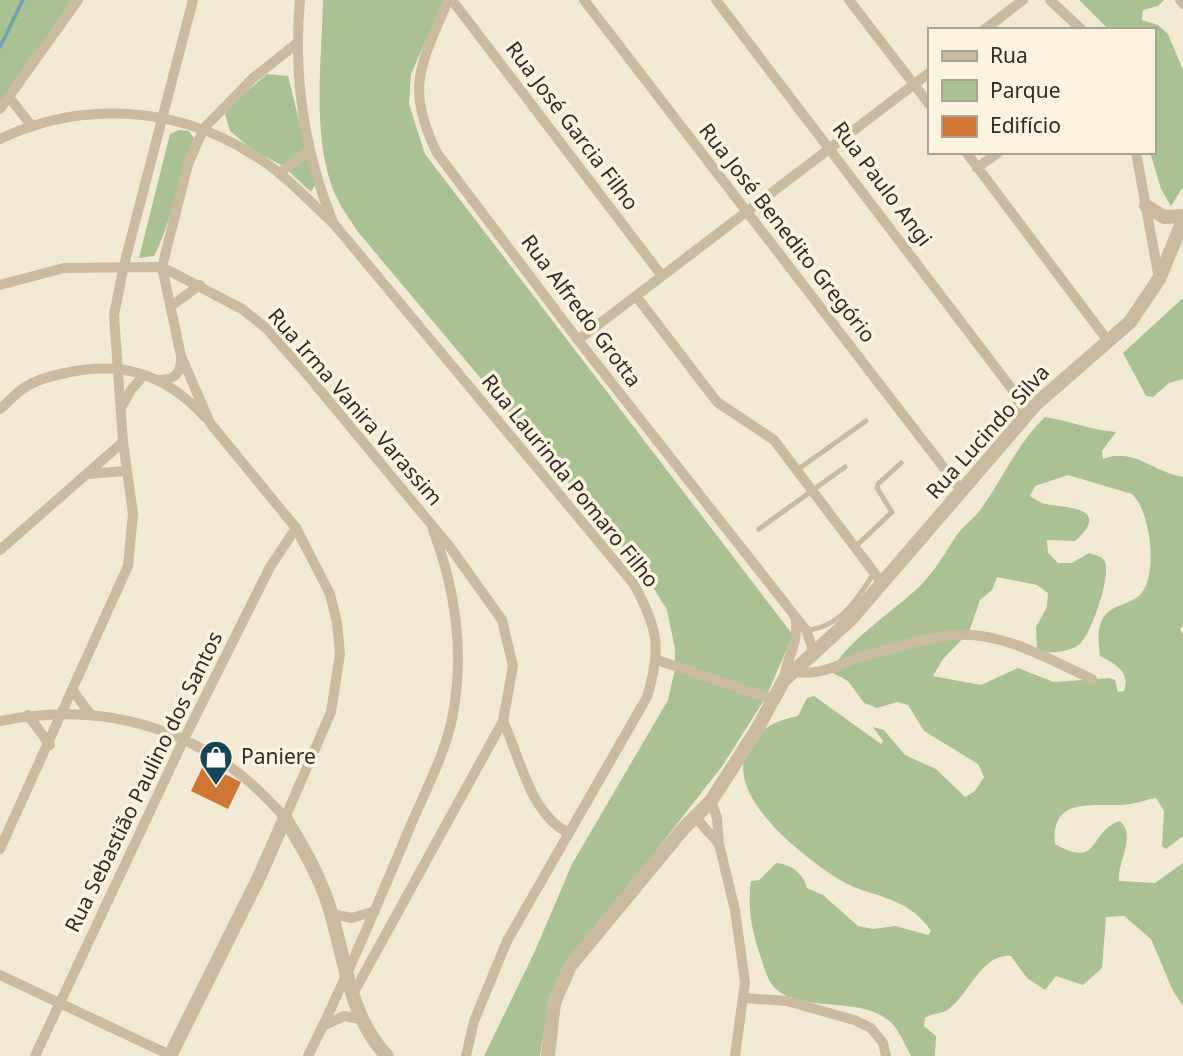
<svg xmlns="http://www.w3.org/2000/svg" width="1183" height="1056" viewBox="0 0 1183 1056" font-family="'Noto Sans',sans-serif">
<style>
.green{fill:#aac193;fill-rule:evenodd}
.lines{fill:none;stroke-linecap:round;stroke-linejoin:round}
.stream{stroke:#71a2b1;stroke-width:3.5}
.building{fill:#cf7635}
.service{stroke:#cabba0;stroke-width:5}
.minor{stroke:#cabba0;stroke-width:10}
.tertiary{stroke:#cabba0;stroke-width:14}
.labels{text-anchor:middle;stroke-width:7;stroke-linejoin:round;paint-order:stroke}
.street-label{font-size:21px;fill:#332b24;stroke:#faf3e0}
.poi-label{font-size:21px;fill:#332b24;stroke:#faf3e0;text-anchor:start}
</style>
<rect width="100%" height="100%" fill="#f2e9d4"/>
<g class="green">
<path d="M0 0H78L0 109Z"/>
<path d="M323 0H444L411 74 409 104 425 154 793 635 766 697 723 765 567 965 547 1013 540 1056H484L535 951 572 864 668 700 675 669V649L667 610 645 574 358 232C352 222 343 211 338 200 310 145 322 60 323 0Z"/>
<path d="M1079 0H1164L1158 6 1143 10 1142 20 1158 25 1168 34 1183 70V187L1171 206 1161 189 1150 152H1153V30H1109Z"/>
<path d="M267 74 288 76 315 185 311 192 283 166 253 150 230 131 224 111Z"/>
<path d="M179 130 189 131 194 138C178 176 173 220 154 256L139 258 170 134Z"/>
<path d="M1183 298V379L1169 383 1153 397 1146 396 1123 353Z"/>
<path d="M1045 417C1070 421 1091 430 1116 432L1102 451 1103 459C1133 447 1155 473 1183 477V625L1180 629 1183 634V836L1166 849 1162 846 1164 811 1156 798C1145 800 1134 804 1123 805 1092 806 1050 797 1055 844 1101 870 1088 831 1120 821 1137 837 1117 861 1119 881L1155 883 1183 863V1006L1173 991 1151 939 1124 916 1106 917 1102 968 1083 985 1056 976 1045 990 1027 978 1011 956C982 953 969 994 950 1008 942 1015 933 1012 925 1018L924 1026 936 1036 935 1056H911C904 1044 899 1028 888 1020 859 996 802 1013 776 989 767 981 764 966 760 955 752 932 747 906 751 881L759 880 776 863C791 864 803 873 807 888L823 895 858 926 873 929 896 926 928 935 931 931C906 893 868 899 835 877 802 855 723 795 748 750 761 728 773 721 798 716L807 698 814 696 881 744 883 741 873 727 884 730 905 755 936 769 965 797 975 791 984 777 978 764 924 731 908 705 897 702 877 708 864 703 848 681 833 673C835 649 902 605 922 584 936 569 945 553 956 536 963 526 974 519 981 509 1003 478 1017 444 1045 417ZM1068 475 1132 494C1151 511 1159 578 1139 596 1128 605 1111 605 1103 618 1096 629 1099 644 1100 656 1115 664 1131 672 1124 691L1118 692 1115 680 1110 678 1054 682 1018 668 981 685 933 676 943 659 969 632 980 600 992 590 997 577 1037 585 1048 593 1047 607 1036 627 1037 651C1048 654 1071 652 1080 644 1091 634 1113 573 1104 560 1101 556 1095 555 1089 553L1072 563H1058L1048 553 1047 540 1075 541C1114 506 1063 508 1046 504 1040 503 1035 499 1030 496L1035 486Z"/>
</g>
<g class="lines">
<path class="stream" d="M0 47 23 0"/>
</g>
<path class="building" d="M204 764 241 782 228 809 191 791Z"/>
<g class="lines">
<g class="service">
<path d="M797 470 866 421"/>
<path d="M759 529 845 467"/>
<path d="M855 547 892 512 877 488 878 484 901 463"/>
<path d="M806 630C840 628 858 598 874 573"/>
</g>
<g class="minor">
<path d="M300 0C293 76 304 151 333 222"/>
<path d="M448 0C422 64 404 86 437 153L578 340 806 630 812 647 811 657"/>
<path d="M452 0 662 276"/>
<path d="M584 0 961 490"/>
<path d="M716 0 1015 393 1023 419"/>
<path d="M849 0 929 104"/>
<path d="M1050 0 1082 30"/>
<path d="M1180 0 1183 4"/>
<path d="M984 30 1023 0"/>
<path d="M9 97 31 125"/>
<path d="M0 109 78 0"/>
<path d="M0 139C81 100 176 106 252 154 283 172 308 200 334 224L633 583C658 627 662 649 647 697L507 941 474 1021 466 1056"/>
<path d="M966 152 1108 341"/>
<path d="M1136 152 1159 279"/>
<path d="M977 168 999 152"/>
<path d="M279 173 310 150"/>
<path d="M0 285 64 268 162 267 242 309 266 328 310 378 450 547 502 620 513 666 503 721 354 992"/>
<path d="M636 296 717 402 774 440 882 583"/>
<path d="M171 306 200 285"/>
<path d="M578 340 929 73"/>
<path d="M158 380C173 380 181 375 181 359"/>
<path d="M122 406 131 390 144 375"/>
<path d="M0 409C8 402 15 394 24 388 36 379 55 375 70 372 125 361 166 375 205 417"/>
<path d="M88 474 126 471"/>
<path d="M0 550 123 442"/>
<path d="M657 660 772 699"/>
<path d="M794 672C827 676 840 662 871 654 898 647 927 637 955 635 1002 631 1050 660 1092 679"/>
<path d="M784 680C786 655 798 650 796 619"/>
<path d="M73 691 91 715"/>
<path d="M28 715 50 745"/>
<path d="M0 721C111 699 212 732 285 818L331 712 340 654 337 623 330 594 296 528 210 423 181 356 162 267 188 164 204 128 252 79 296 44"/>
<path d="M503 721C521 759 529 812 568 833"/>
<path d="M711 801 717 818 719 844 735 910 745 982 735 1056"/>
<path d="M695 817 719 844"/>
<path d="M0 849 128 566 133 514 123 442 114 315 124 265 193 0"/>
<path d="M331 914 352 918 375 911"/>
<path d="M0 975 172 1056"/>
<path d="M744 998 787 1001 854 1020 871 1028 883 1043 886 1056"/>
<path d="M323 1026 344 1016 359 1019"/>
<path d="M35 1056 184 739 270 567 296 528"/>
<path d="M308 1056C345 982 378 904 410 827 426 789 448 749 454 708 464 646 455 588 433 530"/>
</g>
<g class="tertiary">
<path d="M1146 206 1164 217 1183 216"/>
<path d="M285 818C302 846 319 875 329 906 345 957 349 1017 387 1056"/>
<path d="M170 1056 260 875 285 818"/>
<path d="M548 1056 554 1003 570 966 683 829 711 801 756 731 784 680 852 618 1036 404 1130 322 1159 279 1183 221"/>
</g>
</g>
<defs>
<symbol id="shop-pin" viewBox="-11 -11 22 30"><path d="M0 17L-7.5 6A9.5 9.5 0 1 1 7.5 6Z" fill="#174757" stroke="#faf3e0"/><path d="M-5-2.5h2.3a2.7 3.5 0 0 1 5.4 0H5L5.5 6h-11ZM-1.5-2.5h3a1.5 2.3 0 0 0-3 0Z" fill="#fff"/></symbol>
</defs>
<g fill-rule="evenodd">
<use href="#shop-pin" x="197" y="738" width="38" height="52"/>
</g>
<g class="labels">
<g class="street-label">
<text transform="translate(572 126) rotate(53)" y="7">Rua José Garcia Filho</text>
<text transform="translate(882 184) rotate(53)" y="7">Rua Paulo Angi</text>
<text transform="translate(787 233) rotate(52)" y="7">Rua José Benedito Gregório</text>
<text transform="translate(581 311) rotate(53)" y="7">Rua Alfredo Grotta</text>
<text transform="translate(355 407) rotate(49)" y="7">Rua Irma Vanira Varassim</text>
<text transform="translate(988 432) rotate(-48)" y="7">Rua Lucindo Silva</text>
<text transform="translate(570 481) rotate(51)" y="7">Rua Laurinda Pomaro Filho</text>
<text transform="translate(144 782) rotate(-64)" y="7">Rua Sebastião Paulino dos Santos</text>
</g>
<g class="poi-label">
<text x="241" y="764">Paniere</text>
</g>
</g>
<rect x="928" y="28" width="228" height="126" fill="#faf3e0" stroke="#aaa395" stroke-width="2"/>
<rect x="942" y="51" width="35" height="10" fill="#cabba0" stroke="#aaa395" stroke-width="2"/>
<text x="990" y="63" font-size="21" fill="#332b24">Rua</text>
<rect x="942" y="80" width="35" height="21" fill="#aac193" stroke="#aaa395" stroke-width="2"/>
<text x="990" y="98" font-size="21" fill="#332b24">Parque</text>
<rect x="942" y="116" width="35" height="21" fill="#cf7635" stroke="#aaa395" stroke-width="2"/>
<text x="990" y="133" font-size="21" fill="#332b24">Edifício</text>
</svg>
